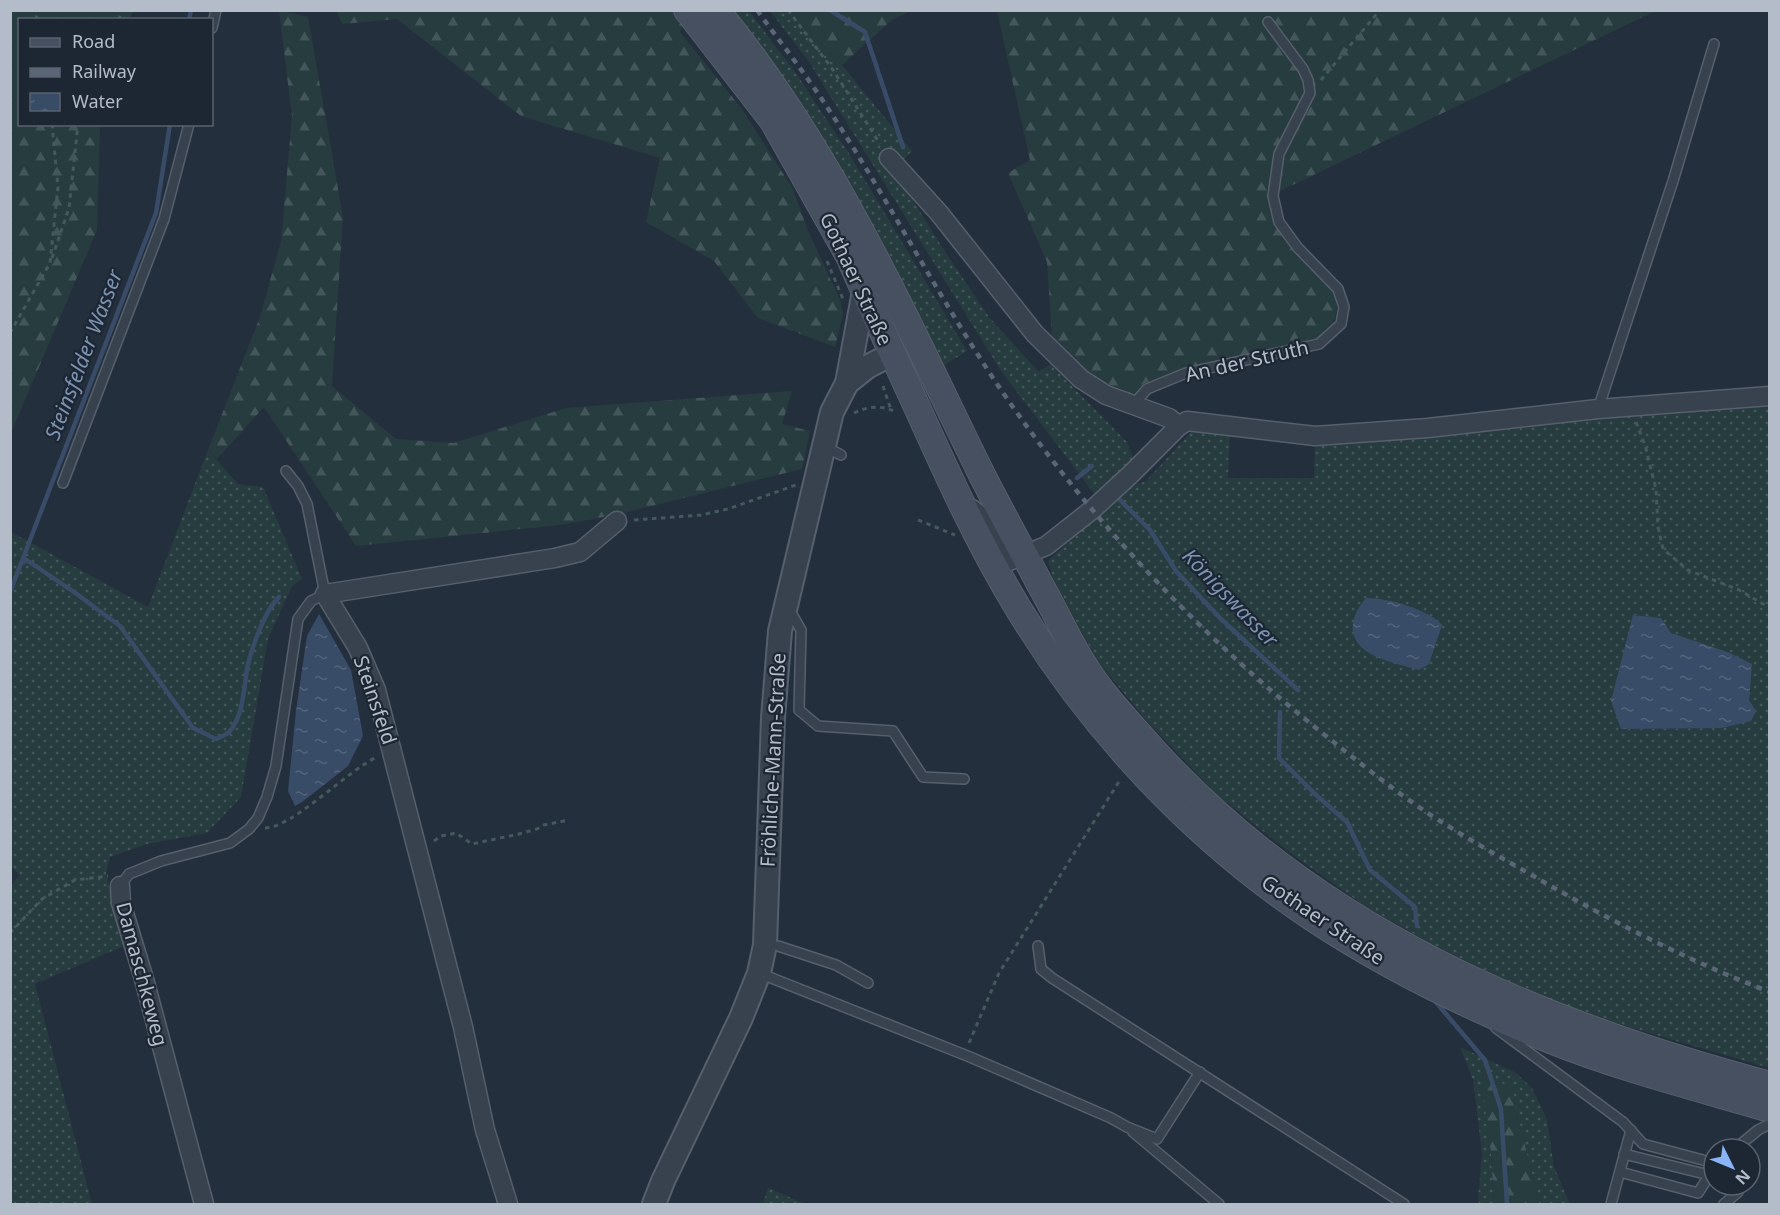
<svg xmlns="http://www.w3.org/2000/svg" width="1780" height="1215" viewBox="0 0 1780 1215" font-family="'Noto Sans',sans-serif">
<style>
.grass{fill:url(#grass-dots);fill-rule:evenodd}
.forest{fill:url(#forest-firs)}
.water{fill:url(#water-ripples)}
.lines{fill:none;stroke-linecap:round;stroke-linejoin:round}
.stream{stroke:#394c67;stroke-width:4.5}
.service-casing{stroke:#565f6c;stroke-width:12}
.minor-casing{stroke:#565f6c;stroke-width:21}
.tertiary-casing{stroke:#565f6c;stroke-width:26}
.secondary-casing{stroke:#565f6c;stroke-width:28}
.path{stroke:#44595c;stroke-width:3;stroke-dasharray:4.5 4.5;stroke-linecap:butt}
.service{stroke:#38414e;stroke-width:9}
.minor{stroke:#38414e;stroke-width:18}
.tertiary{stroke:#38414e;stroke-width:22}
.secondary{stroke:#465061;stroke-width:26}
.rail{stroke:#5a6575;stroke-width:4.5;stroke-dasharray:6 6;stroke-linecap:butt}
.labels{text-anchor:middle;stroke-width:4.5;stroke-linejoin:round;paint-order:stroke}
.street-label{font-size:20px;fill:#b4bcc9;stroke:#1d2633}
.water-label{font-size:21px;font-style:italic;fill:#7c92b1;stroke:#1d2633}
</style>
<defs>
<pattern id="grass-dots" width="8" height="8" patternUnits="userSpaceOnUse" patternTransform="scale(1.5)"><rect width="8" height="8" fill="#263c3f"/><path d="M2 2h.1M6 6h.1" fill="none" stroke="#435659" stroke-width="1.8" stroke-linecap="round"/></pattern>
<pattern id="forest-firs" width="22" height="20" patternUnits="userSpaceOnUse" patternTransform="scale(1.5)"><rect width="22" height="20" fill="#263c3f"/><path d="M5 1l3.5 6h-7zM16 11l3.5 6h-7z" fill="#435659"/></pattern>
<pattern id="water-ripples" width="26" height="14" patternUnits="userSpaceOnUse" patternTransform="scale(1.5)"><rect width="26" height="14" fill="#394c67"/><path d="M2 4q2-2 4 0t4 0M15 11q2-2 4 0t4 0" fill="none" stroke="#53647b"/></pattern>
</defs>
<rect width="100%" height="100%" fill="#242f3e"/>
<g class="grass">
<path d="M730 11H749L795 72 850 155 967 351 943 366C914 306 886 245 852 187 816 125 773 67 730 11Z"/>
<path d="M770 11H789L842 65 912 151 894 170 940 244 989 317 1039 372 1050 364 1127 442 1133 458 1095 495 1001 371 809 62Z"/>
<path d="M1769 396V1068L1598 1018 1498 977 1433 945 1365 906 1293 855 1216 794 1145 719 1096 659 1053 578 1048 561 1128 487 1146 481 1192 431 1230 434 1228 478H1314L1315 436ZM1633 615 1661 618 1671 633 1722 728 1621 729Z"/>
<path d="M208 450 238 484 263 487 302 579 292 586 268 639 241 797 207 833 147 844 110 857 106 873 124 946 35 984 92 1204H11V886L20 875 10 866 11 532 148 607Z"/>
<path d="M1460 1047 1516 1073 1532 1088 1547 1120 1554 1167 1570 1204H1539L1511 1088 1482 1074 1491 1154 1494 1204H1479L1478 1199 1482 1153 1473 1080Z"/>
<path d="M768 1188H769L805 1204H763Z"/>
</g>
<g class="forest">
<path d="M11 10 133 11 130 19 20 20V124L100 125 97 230 11 433Z"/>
<path d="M279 10 308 17 343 217 332 386 396 439 454 443 566 408 792 391 782 424 810 431 802 469 619 514 560 525 356 546 264 407 217 459 208 450 260 317 281 241 292 117Z"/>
<path d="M1653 10V12L1268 197 1274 223 1294 253 1334 293 1337 306 1335 319 1316 340 1183 368 1143 384 1132 397 1088 373 1052 338 1047 262 1008 173 1030 160 997 11Z"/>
<path d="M337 11H674L684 22 680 32 741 108 793 189 808 231 841 302 843 314 835 347 758 318 714 261 646 222 660 158 521 116 397 19 342 24Z"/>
<path d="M789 11H911L892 20 842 65Z"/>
<path d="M1481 1074 1511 1087 1539 1204H1494L1491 1154Z"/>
</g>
<g class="water">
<path d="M1366 598C1388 598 1428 609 1442 625L1429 664 1419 670C1392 662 1339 654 1356 613 1358 608 1363 602 1366 598Z"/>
<path d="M319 614 351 670 363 736 348 766 302 802 295 806 288 791 296 711 307 636Z"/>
<path d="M1633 615 1661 618 1671 633 1730 653 1752 664 1749 700 1756 711 1751 721 1722 728 1621 729 1611 701Z"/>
</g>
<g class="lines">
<g class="stream">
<path d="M830 10 865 32 903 147"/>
<path d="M189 20 191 10"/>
<path d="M1077 478 1092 466"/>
<path d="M1119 499 1150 530 1176 571 1220 618 1298 690"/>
<path d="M24 562 25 559 74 592 120 626 193 728 216 739C220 737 226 735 229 732 243 717 244 689 247 669 251 649 265 610 279 597"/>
<path d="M10 592 156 213 170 124"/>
<path d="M1280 712 1279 758 1315 794 1347 822 1370 870 1415 907 1417 926"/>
<path d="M1435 1001 1485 1060 1501 1109 1507 1204"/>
</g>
<defs>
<g id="service">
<path d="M212 28 216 10"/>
<path d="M1133 405 1147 389 1186 373 1319 344 1341 324 1344 307 1338 289 1298 248 1279 222 1273 196 1279 154 1310 93 1308 80 1303 69 1268 22"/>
<path d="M1598 409 1673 181 1714 44"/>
<path d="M824 446 841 455"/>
<path d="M63 483 164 219 189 124"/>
<path d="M789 609 801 630 799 710 818 726 893 731 923 777 964 779"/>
<path d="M120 886 129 874 161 861 230 843 249 829 258 818 267 797 276 766 298 619 311 601 325 594 307 504 298 486 286 471"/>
<path d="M778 946 836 965 868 983"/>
<path d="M1038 946 1041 969 1052 978 1404 1204"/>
<path d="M759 973 970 1057 1111 1118 1127 1127 1157 1139 1200 1072"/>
<path d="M1496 1028 1623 1122 1643 1144 1714 1163"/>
<path d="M1133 1132 1219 1204"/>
<path d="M1735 1149 1758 1130 1770 1124"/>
<path d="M1624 1154 1705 1174 1710 1169"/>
<path d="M1620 1172 1698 1193 1714 1168"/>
<path d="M1611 1204 1631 1130"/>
<path d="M1724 1204 1738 1192 1733 1185"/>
</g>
<g id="minor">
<path d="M889 158 939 213 1035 334 1081 379 1106 395 1169 418 1179 426"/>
<path d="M972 509 982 517 1008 561"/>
<path d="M994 567 1046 546 1093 509 1131 474 1179 426 1187 421 1315 436 1428 428 1598 409 1770 396"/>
<path d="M120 886 121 903 144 979 204 1204"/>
<path d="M508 1204 485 1130 463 1027 376 690 358 648 325 594 555 558 580 552 617 521"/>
</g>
<g id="tertiary">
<path d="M847 383 864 291"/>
<path d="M654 1204 663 1181 741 1018 759 973 765 945 773 718 780 631 832 412 847 383 867 367 892 354"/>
</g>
<g id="secondary">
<path d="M687 10 773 121 849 256C871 307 894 357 917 407 948 476 979 544 1018 608 1092 730 1194 839 1313 918 1387 967 1467 1006 1548 1039 1620 1068 1695 1087 1770 1109"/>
<path d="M716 10C830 148 901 310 979 469 999 509 1021 548 1042 588 1056 613 1068 640 1083 664 1102 695 1129 723 1153 750 1317 931 1538 1023 1770 1085"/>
</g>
</defs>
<use href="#service" class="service-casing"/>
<use href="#minor" class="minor-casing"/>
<use href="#tertiary" class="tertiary-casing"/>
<use href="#secondary" class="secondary-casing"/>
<g class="path">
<path d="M788 10 833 70 880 144"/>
<path d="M36 20 37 10"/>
<path d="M119 20 121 10"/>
<path d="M1321 80 1380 10"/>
<path d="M52 258 69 208 78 124"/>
<path d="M827 261 843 299"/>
<path d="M10 333 50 263 58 187 52 124"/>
<path d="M883 386 891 410"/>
<path d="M854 413C868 406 882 405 896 412"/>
<path d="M1636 422 1645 445 1656 489 1658 527 1663 549 1688 570 1739 590 1770 608"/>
<path d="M634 520 701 515 728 509 796 485"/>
<path d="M918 520 955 535"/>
<path d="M265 828C292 828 347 771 377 757"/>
<path d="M434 841 441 836 456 833 472 844 519 834 537 829 544 825 569 820"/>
<path d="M10 933 42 899 75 880 108 876"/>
<path d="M969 1043 999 973 1120 780 1119 779"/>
</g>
<use href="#service" class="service"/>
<use href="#minor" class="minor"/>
<use href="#tertiary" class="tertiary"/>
<use href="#secondary" class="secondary"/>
<path class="rail" d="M757 10C780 42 804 72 825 104 890 201 942 305 1008 400 1098 529 1208 643 1331 740 1369 770 1407 801 1448 826 1478 845 1511 863 1542 881 1615 923 1691 962 1770 992"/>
</g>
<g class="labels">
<g class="street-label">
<text transform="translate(856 279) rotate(65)" y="7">Gothaer Straße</text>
<text transform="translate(1247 361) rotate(-13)" y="7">An der Struth</text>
<text transform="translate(375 700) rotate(71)" y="7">Steinsfeld</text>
<text transform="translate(773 760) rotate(-87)" y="7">Fröhliche-Mann-Straße</text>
<text transform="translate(1323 920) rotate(34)" y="7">Gothaer Straße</text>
<text transform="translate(142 974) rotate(75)" y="7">Damaschkeweg</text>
</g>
<g class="water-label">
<text transform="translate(84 355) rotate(-69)" y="7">Steinsfelder Wasser</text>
<text transform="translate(1230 598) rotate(46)" y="7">Königswasser</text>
</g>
</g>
<rect width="1780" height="1215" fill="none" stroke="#b4bcc9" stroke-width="24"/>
<rect x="18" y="18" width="195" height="108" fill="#1d2633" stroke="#59626f" stroke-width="1.5"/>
<rect x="30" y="38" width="30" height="9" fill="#465061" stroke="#59626f" stroke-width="1.5"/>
<text x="72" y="48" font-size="18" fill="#b4bcc9">Road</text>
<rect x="30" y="68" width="30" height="9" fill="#5a6575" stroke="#59626f" stroke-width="1.5"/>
<text x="72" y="78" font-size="18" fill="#b4bcc9">Railway</text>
<rect x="30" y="93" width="30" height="18" fill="url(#water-ripples)" stroke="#59626f" stroke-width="1.5"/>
<text x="72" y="108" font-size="18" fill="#b4bcc9">Water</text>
<g transform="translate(1732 1167) rotate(133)"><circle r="28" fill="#1d2633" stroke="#59626f" stroke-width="1.5"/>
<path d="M0-4.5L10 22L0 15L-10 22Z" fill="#8ab4f8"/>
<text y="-9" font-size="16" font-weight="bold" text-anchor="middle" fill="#b4bcc9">N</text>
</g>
</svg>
